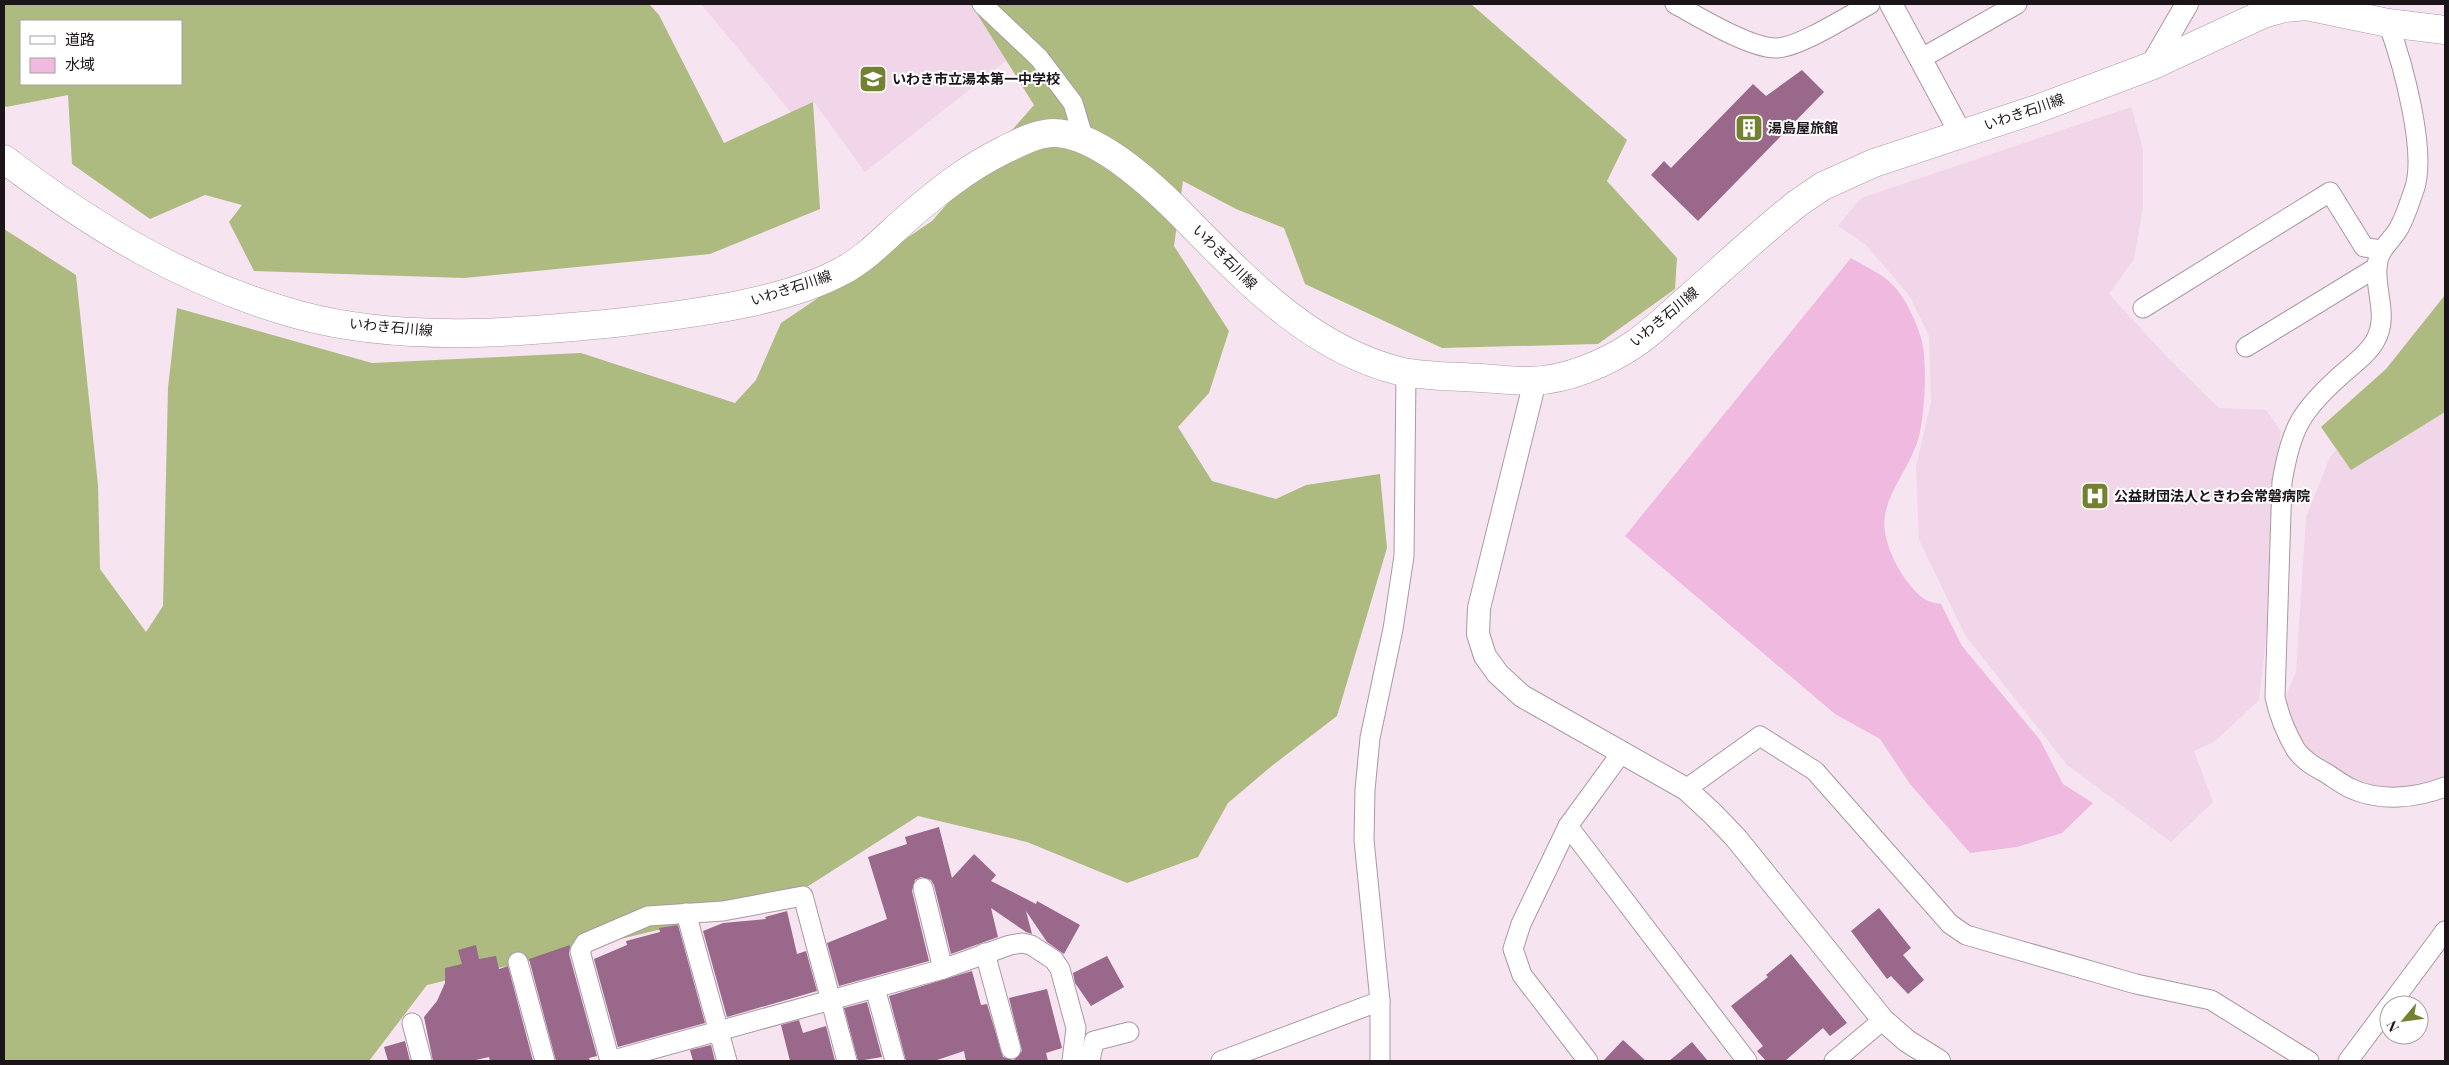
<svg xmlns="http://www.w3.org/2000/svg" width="2449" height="1065" viewBox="0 0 2449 1065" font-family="'Playfair Display','Noto Sans JP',serif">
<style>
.built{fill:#f0d6e8}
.forest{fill:#adbb81;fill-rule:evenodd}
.water{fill:#f0b9e0}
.building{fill:#99688b}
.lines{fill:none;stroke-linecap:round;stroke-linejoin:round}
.minor-casing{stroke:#aa98a4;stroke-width:21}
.tertiary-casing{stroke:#aa98a4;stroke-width:24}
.primary-casing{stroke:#aa98a4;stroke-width:29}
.minor{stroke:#fff;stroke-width:19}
.tertiary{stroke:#fff;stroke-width:22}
.primary{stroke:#fff;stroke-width:28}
.labels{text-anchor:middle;stroke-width:4;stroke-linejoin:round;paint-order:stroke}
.poi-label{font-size:14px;font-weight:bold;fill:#1b1419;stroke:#fff;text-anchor:start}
.street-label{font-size:14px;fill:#1b1419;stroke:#fff}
</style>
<rect width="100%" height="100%" fill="#f7e4f1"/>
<g class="built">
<path d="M701 4H978L1011 57 865 172 814 102 793 115Z"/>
<path d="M2131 107 2143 149V207L2134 259 2109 294 2167 357 2219 408 2266 410 2281 431 2270 525 2271 594 2259 700 2214 742 2194 751 2213 802 2171 842 2067 765 1965 635 1919 540 1916 467 1931 402 1929 336 1909 295 1866 245 1838 226 1861 198Z"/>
<path d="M2445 381V786L2363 793 2302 754 2276 719 2296 672 2306 517 2330 457 2376 406Z"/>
</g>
<g class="forest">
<path d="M4 4H649L659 15 724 143 813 102 820 209 710 254 464 278 254 271 229 222 242 205 205 195 150 219 72 164 68 95 6 107 4 105ZM21 21H181V84H21Z"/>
<path d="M971 4H1471L1627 140 1607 181 1677 258 1675 289 1598 344 1442 348 1305 284 1284 228 1236 209 1183 181 1174 246 1229 331 1209 393 1178 427 1212 481 1276 499 1306 485 1380 474 1387 548 1337 716 1273 765 1228 803 1198 857 1127 883 1027 842 918 816 788 899 427 985 369 1061H4V229L76 275 98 485 100 569 146 632 163 606 168 388 177 308 372 363 581 353 735 403 756 380 781 323 932 221 1034 105Z"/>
<path d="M2445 295V412L2351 470 2321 427 2386 369Z"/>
</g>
<path class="water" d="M1851 258C1864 266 1883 274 1893 285 1906 299 1915 319 1921 338 1928 360 1925 421 1917 443 1908 469 1890 488 1885 515 1880 542 1903 583 1923 598 1928 602 1935 603 1941 604L1962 646 2040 740 2063 784 2093 803 2062 833 2017 847 1970 853 1910 784 1880 739 1835 714 1625 536Z"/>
<g class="building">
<path d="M1802 70 1824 92 1698 221 1651 175 1664 161 1671 168 1753 84 1766 96Z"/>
<path d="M939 827 952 878 974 854 996 875 991 881 1036 904 1037 901 1080 925 1064 954 1047 942 1026 911 1032 934 1026 932 991 908 998 937 951 954 934 885 931 880 921 877 915 880 912 891 929 961 839 986 827 943 887 919 868 857 907 844 905 837Z"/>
<path d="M1879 908 1911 948 1903 955 1924 980 1908 994 1891 976 1887 979 1851 931Z"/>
<path d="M787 911 797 954 806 951 817 991 727 1017 703 931 723 923 766 919 765 917Z"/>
<path d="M678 925 705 1023 618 1047 594 959 627 945 626 941 660 932 659 928Z"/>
<path d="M476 945 479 959 496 956 499 969 508 966 533 1061H490L489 1057 471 1061H433L424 1017 437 1001 445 983V968L462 964 458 950Z"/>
<path d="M570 945 569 954 597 1056 589 1058 590 1061H556L529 959Z"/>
<path d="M1791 954 1847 1023 1830 1036 1823 1028 1785 1061H1766L1757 1051 1763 1046 1731 1006 1768 977 1766 975Z"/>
<path d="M1107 956 1124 987 1091 1006 1075 983 1073 973Z"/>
<path d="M972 971 981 1005 987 1004 1003 1057 1014 1060 1022 1051 1009 998 1047 989 1062 1048 1046 1053 1048 1061H966L964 1051 934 1061H906L889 996Z"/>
<path d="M867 1002 882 1057 858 1061 844 1008Z"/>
<path d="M799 1020 803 1033 826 1026 835 1061H790L781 1025Z"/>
<path d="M1623 1040 1646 1061H1603Z"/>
<path d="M405 1041 410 1061H388L384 1047Z"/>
<path d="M1692 1042 1708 1061H1669Z"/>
<path d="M711 1045 715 1061H693L690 1050Z"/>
</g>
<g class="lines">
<defs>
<g id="minor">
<path d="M982 4 1039 58 1073 103 1084 140"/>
<path d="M1675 4C1699 17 1751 49 1777 48 1800 47 1848 16 1870 4"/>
<path d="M2388 23C2402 61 2429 156 2413 193 2409 205 2405 217 2399 228 2391 242 2378 249 2377 267 2375 292 2389 317 2375 341 2367 355 2352 365 2340 376 2300 412 2291 429 2282 482L2275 697C2279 716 2286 733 2296 750 2304 761 2315 767 2326 773 2334 778 2343 785 2352 789 2381 802 2416 798 2445 787"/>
<path d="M1922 58 2017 4"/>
<path d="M2143 308 2330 192 2364 247 2381 250"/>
<path d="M2246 347 2377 267"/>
<path d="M1686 789 1760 736 1815 771 1950 924 1966 935 2136 984 2211 1000 2309 1061"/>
<path d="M1568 826 1747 1061"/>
<path d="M923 888 943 969"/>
<path d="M686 913 727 1061"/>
<path d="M985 953 1011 1049"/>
<path d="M518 962 545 1061"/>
<path d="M875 988 895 1061"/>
<path d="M2390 1005 2445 931"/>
<path d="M412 1023 422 1061"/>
<path d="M610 1061 943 969 1010 945 1022 943 1031 945 1054 960 1060 969 1076 1028 1072 1061"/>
<path d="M610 1061 580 951 585 943 648 916 723 911 803 896 847 1061"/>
<path d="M1090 1061 1094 1041 1129 1032"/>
<path d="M1221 1061 1380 1001"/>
<path d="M1380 1061V1001L1364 840 1365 790 1370 738 1393 629 1404 556 1406 373"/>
<path d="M1588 1061 1522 975 1513 949 1521 924 1568 826 1622 752"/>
<path d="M1834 1061 1883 1020"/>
<path d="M2348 1061 2389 1006"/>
</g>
<g id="tertiary">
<path d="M1891 4 1961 134"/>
<path d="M2151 66 2187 4"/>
<path d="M1535 381 1479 608 1478 634 1485 656 1498 674 1522 696 1686 789 1713 814 1736 838 1883 1020 1907 1041 1939 1061"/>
</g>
<path id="primary" d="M4 159C96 229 187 284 299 315 403 343 519 333 624 322 689 314 784 303 842 271 865 259 885 238 905 220 936 193 967 168 1004 150 1020 142 1035 134 1052 133 1093 132 1144 178 1172 205 1239 272 1304 347 1399 371 1425 377 1454 376 1481 378 1497 379 1515 381 1531 381 1567 380 1607 363 1636 343 1655 330 1672 312 1690 297 1726 265 1760 233 1798 203L1823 186 1874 163 2037 109 2151 66 2263 14 2284 8 2306 6 2388 23 2445 30"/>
</defs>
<use href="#minor" class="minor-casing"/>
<use href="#tertiary" class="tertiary-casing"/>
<use href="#primary" class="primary-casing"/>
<use href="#minor" class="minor"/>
<use href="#tertiary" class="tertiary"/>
<use href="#primary" class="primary"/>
</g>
<defs>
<symbol id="school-square" viewBox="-11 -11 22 22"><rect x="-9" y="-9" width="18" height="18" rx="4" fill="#728230" stroke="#fff"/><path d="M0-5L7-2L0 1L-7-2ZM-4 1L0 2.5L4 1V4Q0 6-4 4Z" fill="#fff"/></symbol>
<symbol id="building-square" viewBox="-11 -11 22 22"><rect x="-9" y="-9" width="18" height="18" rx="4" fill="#728230" stroke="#fff"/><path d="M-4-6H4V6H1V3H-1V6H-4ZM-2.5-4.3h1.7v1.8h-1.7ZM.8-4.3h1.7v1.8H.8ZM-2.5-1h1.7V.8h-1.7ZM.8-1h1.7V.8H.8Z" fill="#fff"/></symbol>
<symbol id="hospital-square" viewBox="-11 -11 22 22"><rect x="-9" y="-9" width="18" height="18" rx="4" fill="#728230" stroke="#fff"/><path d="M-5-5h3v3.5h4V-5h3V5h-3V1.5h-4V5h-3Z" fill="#fff"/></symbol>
</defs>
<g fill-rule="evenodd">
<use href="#school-square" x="857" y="63" width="32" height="32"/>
<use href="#building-square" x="1733" y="112" width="32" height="32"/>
<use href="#hospital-square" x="2079" y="480" width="32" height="32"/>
</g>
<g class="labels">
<g class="poi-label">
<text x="892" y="84">いわき市立湯本第一中学校</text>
<text x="1768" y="133">湯島屋旅館</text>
<text x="2114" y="501">公益財団法人ときわ会常磐病院</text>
</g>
<g class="street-label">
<text transform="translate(2024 112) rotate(-19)" y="5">いわき石川線</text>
<text transform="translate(1225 257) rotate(45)" y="5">いわき石川線</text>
<text transform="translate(791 288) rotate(-18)" y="5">いわき石川線</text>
<text transform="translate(1664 317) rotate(-40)" y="5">いわき石川線</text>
<text transform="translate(391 327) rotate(5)" y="5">いわき石川線</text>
</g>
</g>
<rect width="2449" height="1065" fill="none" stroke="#1b1419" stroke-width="10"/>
<rect x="20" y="20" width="162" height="65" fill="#ffffff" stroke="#a4a1a3"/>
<rect x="30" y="36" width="25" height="8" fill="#ffffff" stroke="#a4a1a3"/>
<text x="65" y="45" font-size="15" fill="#1b1419">道路</text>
<rect x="30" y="58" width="25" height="15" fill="#f0b9e0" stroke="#a4a1a3"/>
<text x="65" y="70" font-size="15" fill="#1b1419">水域</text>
<g transform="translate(2404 1020) rotate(241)"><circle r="24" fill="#ffffff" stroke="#a4a1a3"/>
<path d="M0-4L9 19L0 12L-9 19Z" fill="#728230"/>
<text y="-8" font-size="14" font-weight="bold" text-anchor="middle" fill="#1b1419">N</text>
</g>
</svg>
